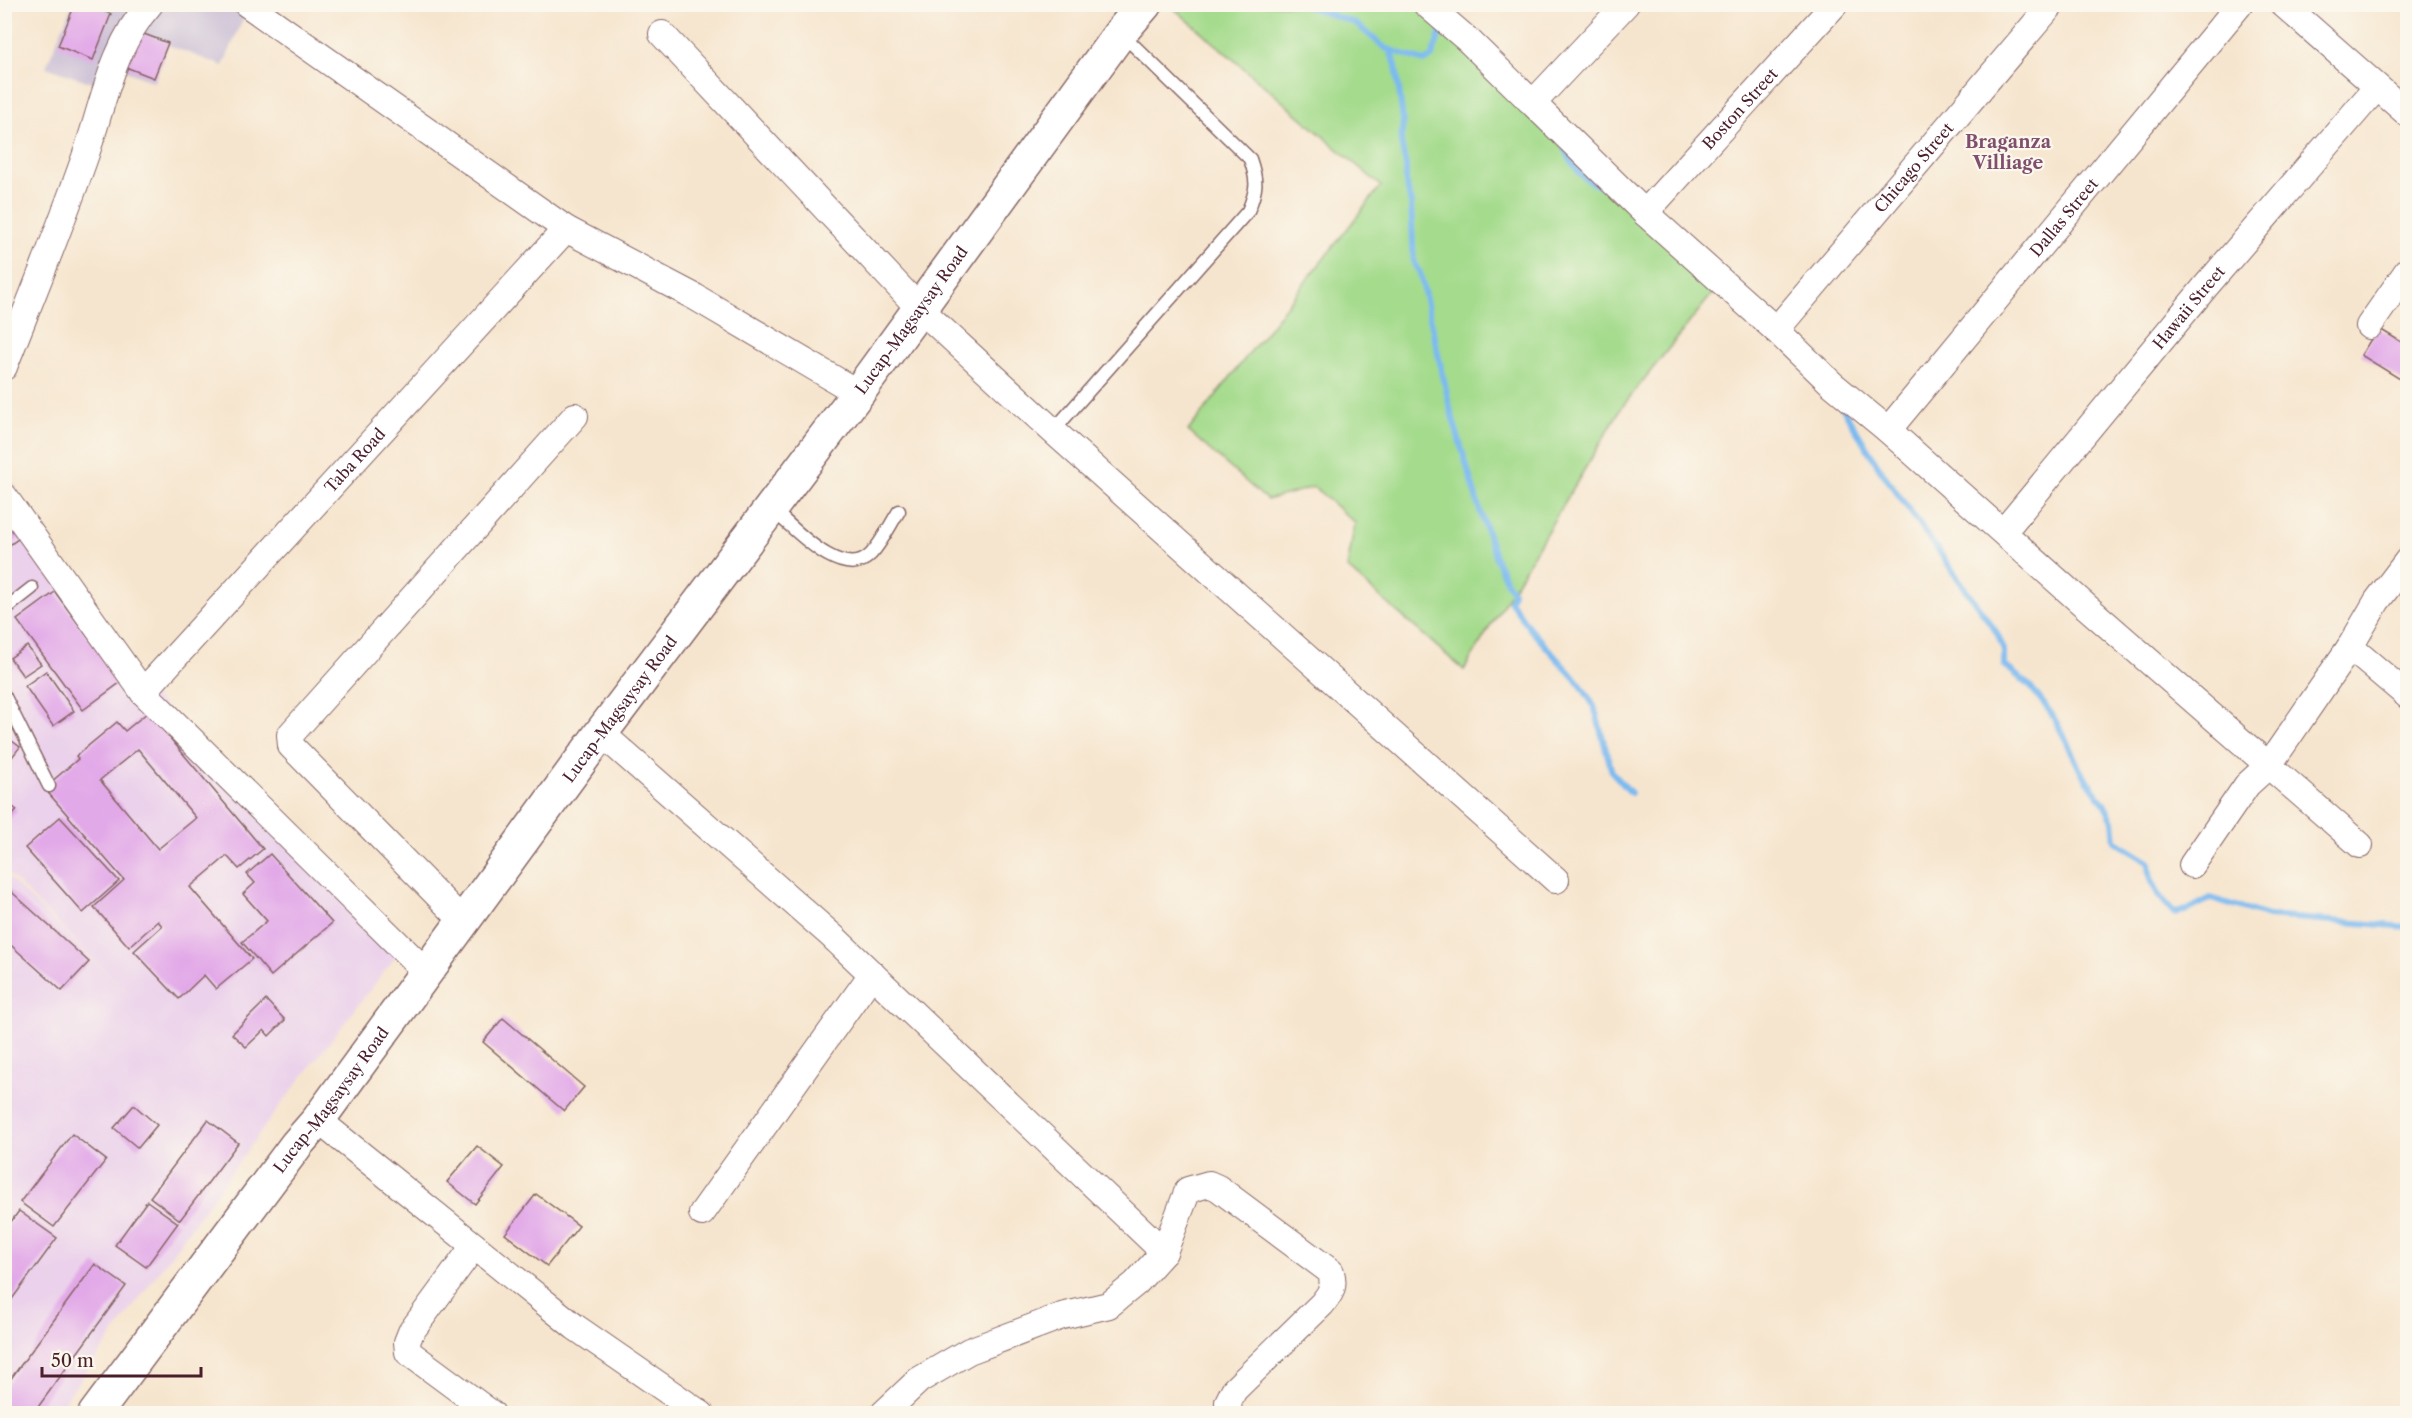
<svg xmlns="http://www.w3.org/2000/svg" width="2412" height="1418" viewBox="0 0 2412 1418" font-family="'Libre Caslon Text',serif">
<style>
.built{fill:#ebd1eb}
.industrial{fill:#cbbfd5}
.green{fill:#a4db8c;stroke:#777d5c;stroke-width:1.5}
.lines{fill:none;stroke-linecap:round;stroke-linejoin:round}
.stream{stroke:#7cbaef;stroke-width:6}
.building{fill:#e2a9e8;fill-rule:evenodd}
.lane-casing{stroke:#866464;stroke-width:15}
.street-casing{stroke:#866464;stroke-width:28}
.secondary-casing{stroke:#866464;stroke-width:36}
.lane{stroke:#fff;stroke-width:12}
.street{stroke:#fff;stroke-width:26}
.secondary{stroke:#fff;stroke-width:33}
.labels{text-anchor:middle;stroke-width:4.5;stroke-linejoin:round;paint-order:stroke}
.street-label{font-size:16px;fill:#4a1f2b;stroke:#fbf7ec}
.neighbourhood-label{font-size:18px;font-weight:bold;fill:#7f4f6d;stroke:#fbf7ec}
</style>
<rect width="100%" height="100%" fill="#fbf7ec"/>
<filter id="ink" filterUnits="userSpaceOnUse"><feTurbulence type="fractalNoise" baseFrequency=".0167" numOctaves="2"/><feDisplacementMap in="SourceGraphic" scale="12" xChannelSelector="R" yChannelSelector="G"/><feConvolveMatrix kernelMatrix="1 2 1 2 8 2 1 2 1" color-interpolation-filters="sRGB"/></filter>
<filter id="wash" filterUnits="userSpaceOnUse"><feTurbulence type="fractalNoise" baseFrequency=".008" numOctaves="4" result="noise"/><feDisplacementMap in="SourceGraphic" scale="24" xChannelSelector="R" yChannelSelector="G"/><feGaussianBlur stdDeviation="1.35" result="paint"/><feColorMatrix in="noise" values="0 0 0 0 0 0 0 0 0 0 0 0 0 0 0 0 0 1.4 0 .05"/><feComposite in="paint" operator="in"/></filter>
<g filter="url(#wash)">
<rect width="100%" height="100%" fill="#f6e5ce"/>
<path class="built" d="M4 499 142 684 407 942 270 1119 56 1413H5L4 873 140 1006 5 870Z"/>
<path class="industrial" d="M72 5H249L223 66 168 45 154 82 103 62 95 84 46 67Z"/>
<path class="green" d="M1170 5H1425L1724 279 1622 407 1464 670 1347 568 1355 523 1314 487 1267 500 1188 431 1381 186Z"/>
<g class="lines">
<g class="stream">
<path d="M1300 4 1355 23 1385 48 1424 61 1432 57 1442 28"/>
<path d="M1389 49 1396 65 1403 121 1401 143 1406 166V183L1411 203 1414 264 1420 273 1451 412 1480 511 1496 559 1507 583 1513 592 1510 601 1530 629 1580 684 1594 706 1612 772 1631 793"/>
<path d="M1565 150C1575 168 1584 184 1606 187"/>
<path d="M1840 404 1880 469 1997 633 2004 650V665L2030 686 2051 713 2066 740 2080 770 2103 802 2113 821 2115 841 2149 862C2149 885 2159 897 2174 913L2188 910 2211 898 2268 916 2408 927"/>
</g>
</g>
<g id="blocks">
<g class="building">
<path d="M75 4H87L111 14 93 60 58 46Z"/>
<path d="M136 31 168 43 154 78 123 66Z"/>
<path d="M2378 328 2408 346V384L2361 355Z"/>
<path d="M4 512 22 536 4 549Z"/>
<path d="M55 592 121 682 83 710 17 620Z"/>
<path d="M27 646 41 664 23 676 10 658Z"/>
<path d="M46 671 74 711 53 726 25 686Z"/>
<path d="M148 712 263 849 239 869 227 856 190 887 252 959 216 989 204 975 179 999 134 951 162 926 158 921 129 947 94 907 124 880 44 788 78 759 76 756 117 722 125 731ZM138 749 196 818 158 849 100 780Z"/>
<path d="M4 735 20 747 4 767Z"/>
<path d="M4 800 17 810 4 826Z"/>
<path d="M60 817 119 881 83 913 25 848Z"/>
<path d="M270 854 332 923 271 976 242 942 267 921 243 894 255 883 247 874Z"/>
<path d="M4 885 89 962 62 991 4 939Z"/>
<path d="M266 1000 285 1020 269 1036 264 1030 246 1047 232 1034Z"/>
<path d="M503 1018 584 1087 564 1111 483 1042Z"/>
<path d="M134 1105 157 1125 138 1148 114 1128Z"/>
<path d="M208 1120 238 1143 180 1220 150 1197Z"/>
<path d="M72 1134 106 1160 54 1227 20 1202Z"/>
<path d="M477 1146 504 1167 475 1204 447 1182Z"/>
<path d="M536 1194 579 1226 547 1266 505 1234Z"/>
<path d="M147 1201 178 1223 146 1267 115 1245Z"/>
<path d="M19 1211 57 1238 4 1310V1231Z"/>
<path d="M95 1264 126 1286 33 1414H4V1388Z"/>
</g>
</g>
</g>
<g filter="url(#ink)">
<use href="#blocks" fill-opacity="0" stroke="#866464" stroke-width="1.5"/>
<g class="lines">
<defs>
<g id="lane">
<path d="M1053 431 1248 211C1257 189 1258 182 1250 159L1122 34"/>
<path d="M772 509C793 527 843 584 871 554 882 542 890 525 899 511"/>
<path d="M4 610 32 588"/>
<path d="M4 695 49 786"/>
</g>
<g id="street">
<path d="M247 4 566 229 695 297 858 393"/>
<path d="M1426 4 1469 41 1645 213 1776 330 1832 384 1888 430 2081 602 2360 845"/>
<path d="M2283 4 2408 114"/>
<path d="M662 34 919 308 1053 431 1556 880"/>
<path d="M1533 103 1626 4"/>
<path id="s1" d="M1645 213 1835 4"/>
<path d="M2369 326 2408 270"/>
<path id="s2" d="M1776 330 2052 4"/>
<path d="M4 367C32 296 61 226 86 154 103 104 113 45 150 4"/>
<path id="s3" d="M1888 430 2240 4"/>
<path d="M4 496 143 692 426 972"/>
<path id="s4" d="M2004 531 2206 286 2377 87"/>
<path d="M2350 647 2408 696"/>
<path id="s5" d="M143 692 566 229"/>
<path d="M601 733 832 936 1164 1252"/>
<path d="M2192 865 2247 785 2269 765 2350 647 2377 601 2408 560"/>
<path d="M463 921 291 746 290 735 575 416"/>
<path d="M318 1120 575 1327 701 1414"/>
<path d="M702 1213 872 974"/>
<path d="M474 1246 411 1332 407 1342 408 1352 492 1414"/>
<path d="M883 1414 919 1380 969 1351 1062 1316 1109 1305 1136 1283 1164 1252 1188 1190 1209 1184 1218 1188 1331 1272C1335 1287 1331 1293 1322 1304L1234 1390 1228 1402 1229 1414"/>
</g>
<g id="secondary">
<path id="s6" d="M95 1414 297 1144 318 1120 601 733 858 393 1121 32 1145 4"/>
</g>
</defs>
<use href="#lane" class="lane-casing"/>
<use href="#street" class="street-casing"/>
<use href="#secondary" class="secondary-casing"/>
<use href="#lane" class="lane"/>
<use href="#street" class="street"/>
<use href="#secondary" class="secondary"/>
</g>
</g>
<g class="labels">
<g class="street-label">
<text dy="6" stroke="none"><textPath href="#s1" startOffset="141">Boston Street</textPath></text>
<text dy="6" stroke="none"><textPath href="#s2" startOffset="213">Chicago Street</textPath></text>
<text dy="6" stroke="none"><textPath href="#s3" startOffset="276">Dallas Street</textPath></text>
<text dy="6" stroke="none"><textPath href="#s4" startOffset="290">Hawaii Street</textPath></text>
<text dy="6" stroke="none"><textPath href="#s6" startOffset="1365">Lucap-Magsaysay Road</textPath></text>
<text dy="6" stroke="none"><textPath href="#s5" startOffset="314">Taba Road</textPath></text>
<text dy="6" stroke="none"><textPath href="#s6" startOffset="879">Lucap-Magsaysay Road</textPath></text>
<text dy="6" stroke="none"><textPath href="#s6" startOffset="393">Lucap-Magsaysay Road</textPath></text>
</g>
<g class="neighbourhood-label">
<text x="2008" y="148">Braganza<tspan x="2008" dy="21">Villiage</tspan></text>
</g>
</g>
<rect width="2412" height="1418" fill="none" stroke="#fbf7ec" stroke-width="24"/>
<path d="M42 1367v9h159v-9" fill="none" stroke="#4a1f2b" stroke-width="3"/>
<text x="51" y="1367" font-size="18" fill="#4a1f2b" stroke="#fbf7ec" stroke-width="4.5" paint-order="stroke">50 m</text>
</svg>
